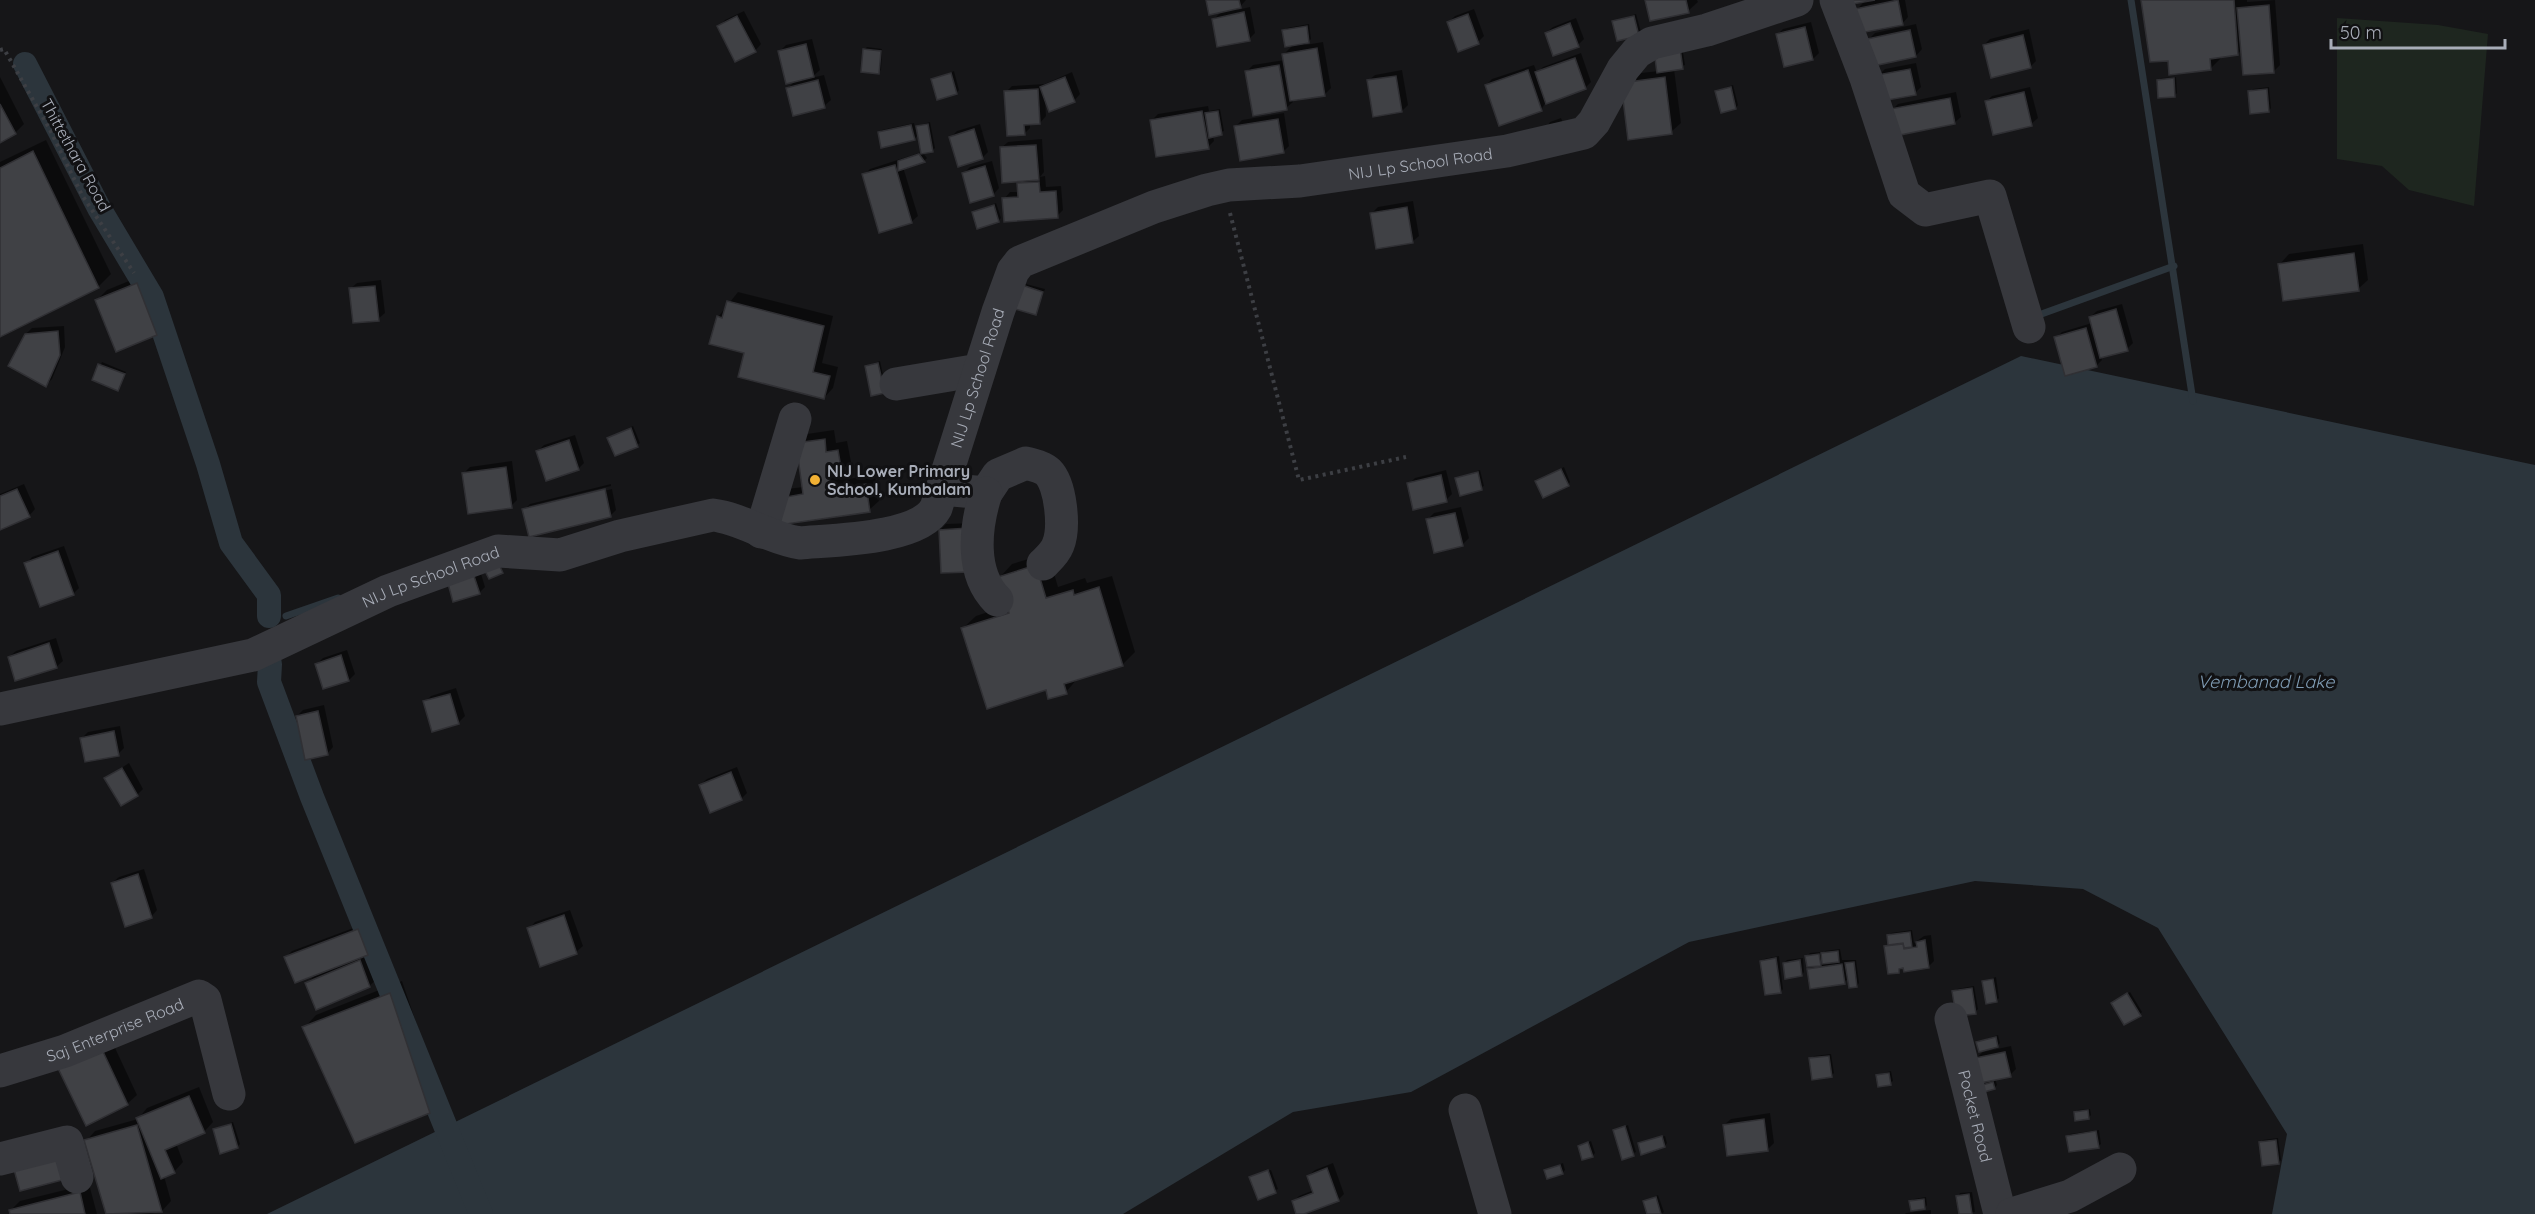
<svg xmlns="http://www.w3.org/2000/svg" width="2535" height="1214" viewBox="0 0 2535 1214" font-family="Quicksand,sans-serif">
<style>
.green{fill:#1e261f}
.water{fill:#2c353c}
.shadow{fill:#0007}
.lines{fill:none;stroke-linecap:round;stroke-linejoin:round}
.stream{stroke:#2c353c;stroke-width:7}
.canal{stroke:#2c353c;stroke-width:24}
.building{fill:#404145;stroke:#303034;stroke-width:1.5}
.path{stroke:#3d3f44;stroke-width:4;stroke-dasharray:3 4.5;stroke-linecap:butt}
.minor{stroke:#37383d;stroke-width:33}
.poi-dot{fill:#f2b134;stroke:#111113;stroke-width:2}
.labels{text-anchor:middle;stroke-width:6;stroke-linejoin:round;paint-order:stroke}
.street-label{font-size:16px;fill:#a8adb8;stroke:#111113}
.poi-label{font-size:16px;font-weight:bold;fill:#a8adb8;stroke:#111113;text-anchor:start}
.water-label{font-size:18px;font-style:italic;fill:#7f9bb3;stroke:#111113}
</style>
<rect width="100%" height="100%" fill="#161618"/>
<path class="green" d="M2337 18 2438 25 2488 34 2474 206 2409 190 2382 166 2337 159Z"/>
<path class="water" d="M2021 356 2535 465V1214H2272L2287 1134 2158 928 2083 889 1975 881 1689 942 1411 1092 1293 1112 1123 1214H267Z"/>
<g class="shadow">
<path d="M1208 0H1246L1237 10 1250 7 1255 33 1249 39 1213 20 1223 10Z"/>
<path d="M1647 0H1697L1698 2 1688 11Z"/>
<path d="M1854 0H1905L1908 17 1902 24 1857 9 1866 0Z"/>
<path d="M2142 0H2247V2L2275 0 2280 65 2274 71 2242 49 2238 54 2223 56 2210 69 2169 59Z"/>
<path d="M1474 9 1484 36 1478 42 1449 22 1455 16Z"/>
<path d="M744 11 761 44 755 51 719 27 725 20Z"/>
<path d="M1636 14 1641 32 1638 35 1614 22Z"/>
<path d="M1576 18 1584 39 1578 45 1546 33 1553 27Z"/>
<path d="M1811 22 1819 53 1813 59 1777 35 1783 29Z"/>
<path d="M1309 24 1311 39 1305 45 1323 42 1331 88 1325 94 1292 99 1293 102 1286 108 1247 71 1253 65 1285 60 1284 54 1293 45 1284 31 1287 28Z"/>
<path d="M1916 24 1922 49 1916 56 1869 39 1875 33Z"/>
<path d="M2029 29 2036 61 2030 67 1984 45 1990 39Z"/>
<path d="M812 39 820 70 811 78 824 75 831 100 824 106 787 89 796 80 780 51 786 45Z"/>
<path d="M1682 46 1685 65 1674 69 1681 123 1671 132 1629 139 1632 74 1659 71Z"/>
<path d="M867 47 882 49 881 70 878 72 864 50Z"/>
<path d="M1581 53 1591 82 1585 88 1546 102 1541 110 1486 85 1492 79 1534 65 1537 73 1543 67Z"/>
<path d="M1916 63 1921 87 1915 93 1879 75 1885 69Z"/>
<path d="M1402 70 1408 105 1402 111 1368 81 1375 75Z"/>
<path d="M954 71 959 90 956 93 933 80Z"/>
<path d="M1072 72 1080 94 1074 101 1045 98 1046 116 1040 123H1030V128L1024 134 1006 92 1012 86 1045 84Z"/>
<path d="M0 77 24 124 15 133 0 141Z"/>
<path d="M2176 77 2177 93 2175 95 2158 80 2161 78Z"/>
<path d="M1733 85 1738 105 1736 108 1717 91Z"/>
<path d="M2030 87 2038 118 2031 124 1986 102 1992 96Z"/>
<path d="M2269 87 2271 108 2269 111 2250 92 2253 89Z"/>
<path d="M1956 92 1961 117 1954 123 1892 110 1898 104Z"/>
<path d="M1208 106 1209 111 1220 109 1224 131 1213 135 1214 141 1208 147 1152 120 1158 114Z"/>
<path d="M1284 113 1289 146 1283 152 1236 126 1242 120Z"/>
<path d="M1561 118 1563 123 1548 125 1550 122Z"/>
<path d="M930 122 935 148 932 151 918 126Z"/>
<path d="M914 123 917 136 914 139 879 132 882 130Z"/>
<path d="M980 124 988 152 982 158 951 137 957 131Z"/>
<path d="M1042 139 1044 172 1040 177 1045 176 1046 187 1061 186 1063 210 1057 216 1004 199 1010 192H1019V184L1023 179 1001 148 1008 142Z"/>
<path d="M46 140 111 274 98 287 0 335V162Z"/>
<path d="M922 152 927 158 924 161 903 167 918 216 911 222 864 175 870 169Z"/>
<path d="M992 161 999 188 993 195 963 174 970 167Z"/>
<path d="M1413 201 1419 236 1412 242 1371 214 1378 207Z"/>
<path d="M996 203 1001 218 998 221 973 213Z"/>
<path d="M2363 244 2368 280 2358 289 2280 264 2289 254Z"/>
<path d="M146 274 166 324 156 334 97 300 107 290Z"/>
<path d="M381 280 385 313 378 319 350 289 357 283Z"/>
<path d="M1026 284 1045 289 1036 314 1023 286Z"/>
<path d="M738 292 833 316 822 363 838 367 833 388 824 398 746 352 718 317Z"/>
<path d="M2122 304 2133 343 2127 349 2101 356 2102 360 2096 366 2056 338 2062 332 2092 323 2090 317 2097 311Z"/>
<path d="M64 326 65 347 52 379 46 385 26 334 32 328Z"/>
<path d="M880 361 886 389 866 366Z"/>
<path d="M102 362 126 372 118 389 94 380Z"/>
<path d="M633 426 640 443 637 445 609 438Z"/>
<path d="M834 430 836 443 847 441 851 462 839 472 840 480 875 475 879 501 869 510 780 524 786 489 804 487 797 444 807 434Z"/>
<path d="M575 435 584 463 578 469 538 451 544 445Z"/>
<path d="M512 461 517 500 511 506 464 473 470 467Z"/>
<path d="M1564 467 1570 482 1568 485 1537 481Z"/>
<path d="M1446 470 1452 494 1446 500 1409 484 1415 478Z"/>
<path d="M1480 470 1484 486 1461 494 1457 479Z"/>
<path d="M24 484 35 509 29 516 0 528V494Z"/>
<path d="M611 484V486L529 506V509L612 489 616 510 610 516 524 510 530 504Z"/>
<path d="M1461 507 1469 538 1462 545 1427 520 1434 513Z"/>
<path d="M973 523 943 572 940 530 946 524Z"/>
<path d="M64 546 79 588 73 594 26 564 32 557Z"/>
<path d="M1048 553 1058 587 1085 578 1087 583 1112 576 1135 652 1123 664 1078 678 1066 692 1047 688 963 628 976 616 1009 605 1000 577 1012 564Z"/>
<path d="M479 567 485 587 479 593 455 574Z"/>
<path d="M56 638 63 661 56 667 9 657 16 651Z"/>
<path d="M347 650 355 674 349 680 317 664 323 658Z"/>
<path d="M456 688 465 716 458 723 425 702 431 696Z"/>
<path d="M324 705 333 747 327 754 297 716 303 710Z"/>
<path d="M120 726 124 748 118 754 82 738 88 732Z"/>
<path d="M129 763 143 789 137 795 106 778Z"/>
<path d="M737 767 747 793 741 799 700 785 707 779Z"/>
<path d="M144 869 157 910 151 917 112 883 119 877Z"/>
<path d="M570 910 583 946 576 952 529 929 535 922Z"/>
<path d="M364 924 373 948 366 954 376 980 369 986 307 983 317 973 286 957 292 951Z"/>
<path d="M1912 930 1914 943 1924 936 1931 935 1934 961 1928 967 1905 965 1899 971 1885 947 1889 943 1888 936 1891 933Z"/>
<path d="M1840 949 1842 960H1856L1859 983 1857 986 1849 978 1844 982 1809 969 1813 965 1807 956 1810 953 1821 952 1822 955 1825 951Z"/>
<path d="M1779 956 1783 989 1781 992 1761 961 1764 959Z"/>
<path d="M1803 958 1804 972 1802 975 1784 963 1787 960Z"/>
<path d="M1996 977 1999 998 1997 1000 1984 981Z"/>
<path d="M402 981 442 1099 429 1112 304 1028 316 1015Z"/>
<path d="M1974 986 1978 1009 1975 1012 1954 992 1957 989Z"/>
<path d="M2130 992 2142 1012 2140 1014 2116 1001Z"/>
<path d="M109 1035 137 1095 127 1104 58 1064Z"/>
<path d="M1998 1035 2000 1043 1997 1046 1978 1042Z"/>
<path d="M2011 1046 2016 1069 2010 1075 1995 1078 1997 1085 1994 1088 1980 1085 1988 1082 1976 1058 1983 1052Z"/>
<path d="M1831 1054 1834 1073 1831 1076 1811 1059 1814 1056Z"/>
<path d="M1891 1071 1893 1081 1890 1083 1878 1075Z"/>
<path d="M199 1087 213 1122 204 1132 176 1143 183 1162 174 1172 164 1176 171 1201 162 1211 151 1214H108L86 1141 95 1131 138 1119 147 1108Z"/>
<path d="M2090 1109 2091 1115 2088 1118 2075 1113 2078 1110Z"/>
<path d="M1770 1113 1774 1143 1768 1149 1724 1125 1731 1119Z"/>
<path d="M233 1122 240 1144 237 1147 214 1130Z"/>
<path d="M1628 1125 1636 1152 1623 1158 1614 1131Z"/>
<path d="M2099 1130 2101 1144 2098 1146 2068 1136 2070 1134Z"/>
<path d="M1665 1136 1667 1143 1665 1146 1641 1144Z"/>
<path d="M2278 1138 2281 1160 2278 1163 2260 1143 2263 1140Z"/>
<path d="M1591 1141 1595 1153 1592 1156 1580 1146Z"/>
<path d="M1333 1163 1344 1194 1338 1200 1298 1214 1293 1202 1299 1196 1314 1190 1308 1176 1315 1170Z"/>
<path d="M1563 1163 1565 1170 1562 1173 1545 1170Z"/>
<path d="M1271 1170 1278 1189 1259 1198 1252 1177Z"/>
<path d="M89 1184 97 1214H12L11 1210 20 1201Z"/>
<path d="M1972 1192 1975 1212 1960 1214 1958 1196 1960 1193Z"/>
<path d="M1658 1195 1664 1212 1661 1214H1648L1644 1202Z"/>
<path d="M1926 1197 1927 1205 1925 1208 1911 1201 1914 1199Z"/>
<path d="M1931 1210V1214H1905L1906 1213Z"/>
</g>
<g class="lines">
<g class="stream">
<path d="M2131 0 2193 401"/>
<path d="M2036 316 2174 266"/>
<path d="M286 616 338 598"/>
</g>
<g class="canal">
<path d="M25 64 99 208 152 297 208 464 231 543 269 595V616"/>
<path d="M270 664 269 682 312 797 481 1214"/>
</g>
</g>
<g class="building">
<path d="M1206 0H1239L1241 8 1209 15Z"/>
<path d="M1645 0H1686L1689 13 1650 21Z"/>
<path d="M1852 0H1875L1853 4Z"/>
<path d="M1898 0 1903 25 1860 33 1855 9Z"/>
<path d="M2141 0H2234L2238 55 2210 59 2211 70 2169 75 2168 61 2150 62Z"/>
<path d="M2269 5 2274 73 2243 75 2237 8Z"/>
<path d="M1244 12 1250 41 1217 47 1212 19Z"/>
<path d="M1468 14 1479 44 1458 52 1447 22Z"/>
<path d="M737 16 756 52 735 62 717 26Z"/>
<path d="M1634 16 1639 36 1617 41 1612 21Z"/>
<path d="M1570 23 1579 47 1553 56 1545 33Z"/>
<path d="M1307 26 1309 43 1285 47 1282 30Z"/>
<path d="M1805 27 1813 60 1784 67 1776 34Z"/>
<path d="M1910 30 1916 57 1873 66 1867 39Z"/>
<path d="M2023 35 2031 68 1991 78 1983 45Z"/>
<path d="M806 44 814 77 786 84 778 51Z"/>
<path d="M1317 48 1325 96 1290 101 1282 54Z"/>
<path d="M1680 48 1683 69 1657 73 1654 51Z"/>
<path d="M863 49 881 51 879 74 861 72Z"/>
<path d="M1575 58 1586 89 1546 104 1535 72Z"/>
<path d="M1279 65 1287 110 1253 116 1245 71Z"/>
<path d="M1910 69 1916 95 1882 101 1877 75Z"/>
<path d="M1528 70 1542 111 1499 126 1485 85Z"/>
<path d="M951 73 957 94 937 100 931 79Z"/>
<path d="M1396 76 1402 112 1373 117 1367 80Z"/>
<path d="M1065 77 1075 102 1049 112 1040 87Z"/>
<path d="M1665 77 1672 134 1628 140 1621 83Z"/>
<path d="M2174 78 2175 97 2158 98 2157 80Z"/>
<path d="M818 80 825 108 793 116 786 88Z"/>
<path d="M1731 87 1736 109 1721 113 1715 91Z"/>
<path d="M1038 89 1040 124 1024 125 1025 135 1007 136 1004 91Z"/>
<path d="M2267 89 2269 112 2250 114 2248 91Z"/>
<path d="M2024 92 2032 126 1993 135 1985 101Z"/>
<path d="M1950 98 1955 124 1895 136 1890 109Z"/>
<path d="M0 104 16 134 0 143Z"/>
<path d="M1202 111 1209 149 1156 157 1150 120Z"/>
<path d="M1218 111 1222 135 1209 138 1205 113Z"/>
<path d="M1278 119 1284 153 1240 161 1234 126Z"/>
<path d="M928 124 933 152 921 154 916 126Z"/>
<path d="M911 125 915 140 881 148 878 132Z"/>
<path d="M974 129 983 159 958 167 949 137Z"/>
<path d="M1036 145 1039 180 1002 183 1000 147Z"/>
<path d="M33 151 99 288 0 337V168Z"/>
<path d="M919 154 925 162 898 171V161Z"/>
<path d="M895 165 912 223 879 233 862 174Z"/>
<path d="M985 166 994 196 970 203 962 173Z"/>
<path d="M1039 182 1040 192 1056 191 1058 218 1004 222 1002 198 1018 197 1017 183Z"/>
<path d="M994 205 999 222 977 229 972 212Z"/>
<path d="M1407 207 1413 243 1376 249 1370 213Z"/>
<path d="M2354 253 2359 291 2283 301 2278 264Z"/>
<path d="M137 283 157 335 116 352 95 300Z"/>
<path d="M1022 285 1043 292 1036 315 1015 309Z"/>
<path d="M375 286 379 321 353 323 349 288Z"/>
<path d="M727 301 824 326 813 372 830 376 824 399 738 377 744 353 709 344 717 316 722 318Z"/>
<path d="M2116 309 2128 351 2100 358 2089 317Z"/>
<path d="M2086 328 2097 367 2065 376 2054 337Z"/>
<path d="M58 331 60 355 46 387 8 366 25 334Z"/>
<path d="M878 363 885 393 871 396 865 366Z"/>
<path d="M98 364 125 374 118 391 92 380Z"/>
<path d="M631 428 638 447 615 456 607 438Z"/>
<path d="M825 439 826 452 838 450 842 473 829 475 831 489 866 484 870 512 779 525 775 499 803 494 796 443Z"/>
<path d="M569 440 579 470 546 481 536 451Z"/>
<path d="M506 467 512 508 468 514 462 473Z"/>
<path d="M1561 469 1569 486 1543 498 1535 481Z"/>
<path d="M1478 472 1482 490 1460 496 1455 478Z"/>
<path d="M1441 475 1447 502 1413 510 1407 483Z"/>
<path d="M17 489 30 517 0 530V496Z"/>
<path d="M605 489 611 517 529 537 522 509Z"/>
<path d="M1455 513 1463 546 1434 553 1426 519Z"/>
<path d="M968 528 970 572 941 573 939 530Z"/>
<path d="M58 551 74 595 40 607 24 563Z"/>
<path d="M496 558 503 573 489 579 482 565Z"/>
<path d="M1036 565 1046 598 1073 590 1074 595 1099 587 1123 666 1064 684 1067 694 1048 699 1046 690 987 709 961 628 1009 613 998 577Z"/>
<path d="M473 573 480 594 453 602 447 580Z"/>
<path d="M49 643 57 668 15 681 8 657Z"/>
<path d="M341 655 349 681 323 689 315 664Z"/>
<path d="M450 694 459 724 432 732 423 701Z"/>
<path d="M318 711 328 755 305 760 296 716Z"/>
<path d="M114 731 119 756 85 762 80 738Z"/>
<path d="M122 768 138 796 121 806 104 778Z"/>
<path d="M731 772 742 800 710 813 699 785Z"/>
<path d="M138 874 152 918 125 927 111 883Z"/>
<path d="M564 915 577 954 540 967 527 928Z"/>
<path d="M358 929 368 955 295 983 284 957Z"/>
<path d="M1910 932 1912 947 1904 948 1903 943 1888 945 1887 935Z"/>
<path d="M1925 940 1929 968 1904 972 1903 968 1899 969V973L1888 974 1884 946 1903 944 1904 949 1917 947 1916 942Z"/>
<path d="M1838 951 1839 962 1822 964 1821 953Z"/>
<path d="M1819 954 1821 966 1807 967 1805 956Z"/>
<path d="M1776 958 1781 993 1765 995 1760 961Z"/>
<path d="M360 960 370 987 316 1010 305 983Z"/>
<path d="M1800 960 1802 976 1785 979 1783 963Z"/>
<path d="M1854 962 1857 987 1849 988 1845 963Z"/>
<path d="M1842 964 1845 984 1810 989 1807 969Z"/>
<path d="M1993 979 1997 1002 1986 1004 1982 981Z"/>
<path d="M1972 988 1976 1014 1956 1016 1952 991Z"/>
<path d="M390 993 430 1113 355 1143 302 1027Z"/>
<path d="M2127 993 2141 1016 2124 1025 2111 1003Z"/>
<path d="M1996 1037 1998 1047 1979 1052 1976 1042Z"/>
<path d="M99 1043 128 1105 86 1126 56 1064Z"/>
<path d="M2005 1052 2011 1077 1980 1083 1975 1058Z"/>
<path d="M1829 1056 1832 1077 1812 1080 1809 1058Z"/>
<path d="M1889 1073 1891 1085 1878 1087 1876 1075Z"/>
<path d="M1993 1082 1995 1089 1977 1094 1975 1087Z"/>
<path d="M189 1096 205 1133 165 1150 175 1173 161 1179 136 1118Z"/>
<path d="M2088 1110 2089 1119 2075 1121 2074 1112Z"/>
<path d="M1764 1119 1768 1151 1727 1156 1723 1125Z"/>
<path d="M231 1124 238 1148 220 1154 213 1129Z"/>
<path d="M137 1125 162 1212 106 1214 84 1140Z"/>
<path d="M1625 1126 1634 1156 1622 1160 1613 1130Z"/>
<path d="M2096 1131 2099 1148 2069 1152 2066 1136Z"/>
<path d="M1662 1136 1665 1147 1641 1155 1638 1143Z"/>
<path d="M2276 1140 2279 1164 2262 1166 2259 1142Z"/>
<path d="M1588 1142 1593 1157 1582 1160 1578 1146Z"/>
<path d="M60 1154 66 1179 20 1191 13 1166Z"/>
<path d="M1560 1165 1563 1174 1547 1179 1544 1170Z"/>
<path d="M1327 1168 1339 1201 1304 1214H1296L1292 1201 1313 1193 1307 1176Z"/>
<path d="M1268 1170 1276 1193 1258 1200 1249 1177Z"/>
<path d="M80 1192 85 1214H10L9 1210Z"/>
<path d="M1969 1194 1972 1214H1959L1956 1196Z"/>
<path d="M1656 1197 1661 1214H1647L1643 1201Z"/>
<path d="M1924 1199 1925 1209 1911 1211 1909 1201Z"/>
</g>
<g class="lines">
<g class="path">
<path d="M0 50 4 49 49 128 82 195 134 273"/>
<path d="M1230 213 1299 480 1406 457"/>
</g>
<g class="minor">
<path d="M1836 0 1866 78 1904 194 1925 210 1990 196 2029 327"/>
<path d="M896 384 979 370"/>
<path d="M942 489 986 493 998 475 1026 463C1033 465 1043 467 1048 472 1061 485 1065 528 1058 545 1055 553 1049 558 1043 564"/>
<path d="M986 493C975 527 970 573 997 600"/>
<path d="M761 532 795 419"/>
<path id="s1" d="M0 709 253 655 388 591 498 551 560 555 620 536 713 515C743 519 769 538 800 543 834 540 919 539 936 508L998 312 1013 271 1020 262 1154 207 1207 190 1229 185 1300 181 1507 151 1584 133 1594 122 1623 69 1637 52 1652 43 1707 30 1797 0"/>
<path id="s2" d="M1951 1019 2000 1214"/>
<path id="s3" d="M0 1071 65 1051 199 996 205 1000 229 1094"/>
<path d="M1465 1110 1495 1214"/>
<path d="M0 1159 67 1142 77 1177"/>
<path d="M2012 1214 2070 1196 2120 1169"/>
</g>
</g>
<circle class="poi-dot" cx="815" cy="480" r="6"/>
<g class="labels">
<g class="street-label">
<text transform="translate(76 155) rotate(61)" y="6">Thittethara Road</text>
<text dy="6" stroke="none"><textPath href="#s1" startOffset="1658">NIJ Lp School Road</textPath></text>
<text dy="6" stroke="none"><textPath href="#s1" startOffset="1118">NIJ Lp School Road</textPath></text>
<text dy="6" stroke="none"><textPath href="#s1" startOffset="453">NIJ Lp School Road</textPath></text>
<text dy="6" stroke="none"><textPath href="#s3" startOffset="122">Saj Enterprise Road</textPath></text>
<text dy="6" stroke="none"><textPath href="#s2" startOffset="100">Pocket Road</textPath></text>
</g>
<g class="poi-label">
<text x="827" y="477">NIJ Lower Primary<tspan x="827" dy="18">School, Kumbalam</tspan></text>
</g>
<g class="water-label">
<text x="2266" y="688">Vembanad Lake</text>
</g>
</g>
<path d="M2331 39v9h174v-9" fill="none" stroke="#a8adb8" stroke-width="3"/>
<text x="2340" y="39" font-size="18" fill="#a8adb8" stroke="#111113" stroke-width="4.5" paint-order="stroke">50 m</text>
</svg>
